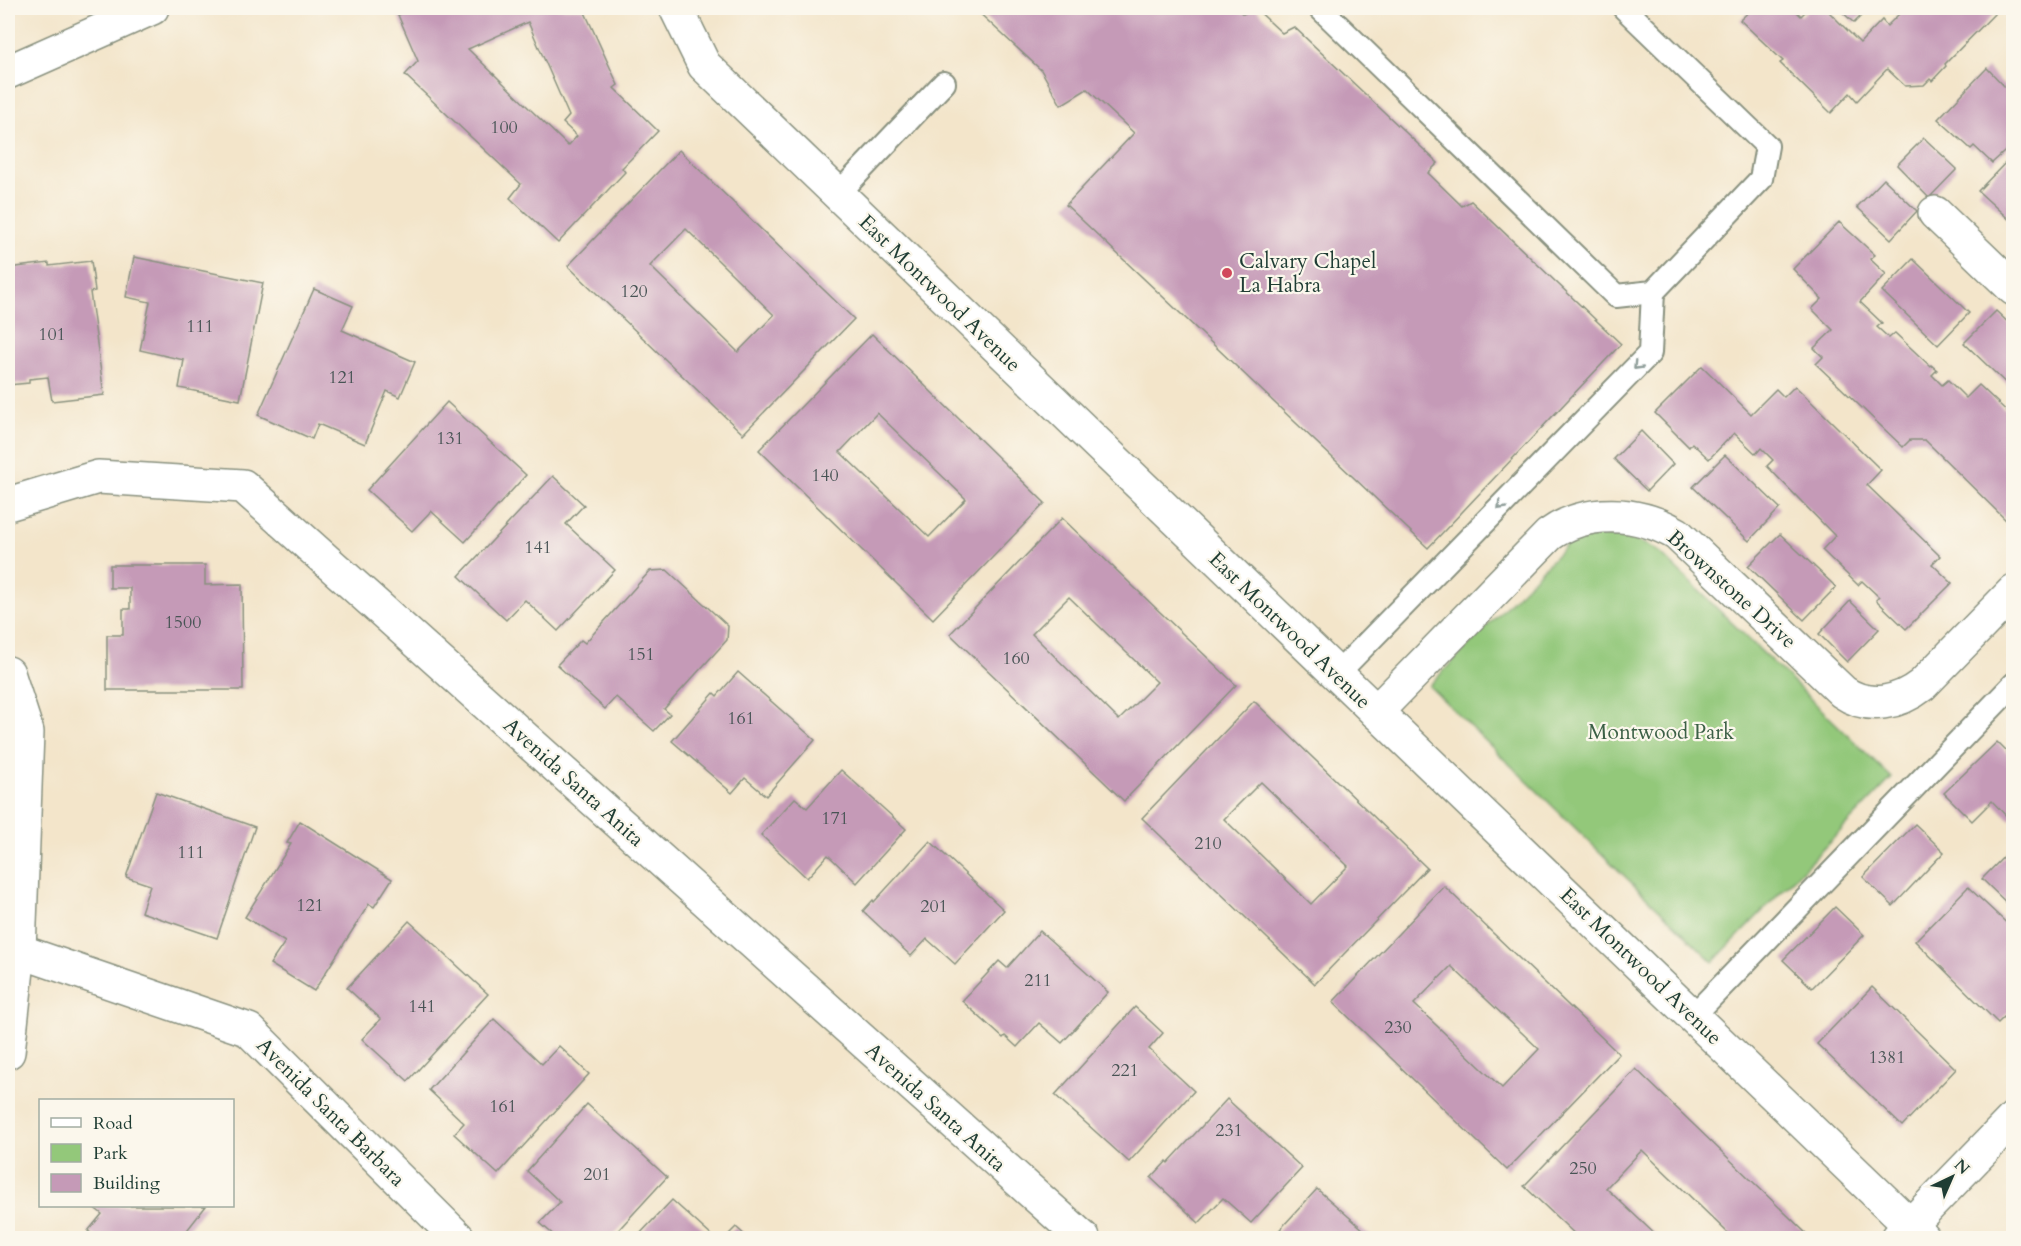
<svg xmlns="http://www.w3.org/2000/svg" width="2021" height="1246" viewBox="0 0 2021 1246" font-family="Cardo,serif">
<style>
.green{fill:#93c87a;stroke:#598257;stroke-width:1.5}
.building{fill:#c59ab7;fill-rule:evenodd}
.lines{fill:none;stroke-linecap:round;stroke-linejoin:round}
.service-casing{stroke:#89917f;stroke-width:26}
.minor-casing{stroke:#89917f;stroke-width:36}
.secondary-casing{stroke:#89917f;stroke-width:36}
.service{stroke:#fff;stroke-width:22}
.minor{stroke:#fff;stroke-width:33}
.secondary{stroke:#fff;stroke-width:33}
.oneway{stroke:#8f9e9a}
.poi-dot{fill:#d1495b;stroke:#fbf7ec;stroke-width:2}
.labels{text-anchor:middle;stroke-width:4.5;stroke-linejoin:round;paint-order:stroke}
.number-label{font-size:18px;fill:#485455}
.poi-label{font-size:21px;fill:#1f3d34;stroke:#fbf7ec;text-anchor:start}
.street-label{font-size:21px;fill:#1f3d34;stroke:#fbf7ec}
.park-label{font-size:21px;fill:#3c6046;stroke:#fbf7ec}
</style>
<rect width="100%" height="100%" fill="#fbf7ec"/>
<filter id="ink" filterUnits="userSpaceOnUse"><feTurbulence type="fractalNoise" baseFrequency=".0167" numOctaves="2"/><feDisplacementMap in="SourceGraphic" scale="12" xChannelSelector="R" yChannelSelector="G"/><feConvolveMatrix kernelMatrix="1 2 1 2 8 2 1 2 1" color-interpolation-filters="sRGB"/></filter>
<filter id="wash" filterUnits="userSpaceOnUse"><feTurbulence type="fractalNoise" baseFrequency=".008" numOctaves="4" result="noise"/><feDisplacementMap in="SourceGraphic" scale="24" xChannelSelector="R" yChannelSelector="G"/><feGaussianBlur stdDeviation="1.35" result="paint"/><feColorMatrix in="noise" values="0 0 0 0 0 0 0 0 0 0 0 0 0 0 0 0 0 1.4 0 .05"/><feComposite in="paint" operator="in"/></filter>
<g filter="url(#wash)">
<rect width="100%" height="100%" fill="#f3e5ca"/>
<path class="green" d="M1593 535C1617 536 1638 538 1659 552L1892 778 1713 962 1429 686 1566 545 1576 539Z"/>
<g id="blocks">
<g class="building">
<path d="M414 8H583L618 85 614 88 658 131 622 168 625 172 558 243 510 198 521 184 405 75 418 61 398 15ZM528 22 569 116 563 123 577 136 568 146 468 49Z"/>
<path d="M974 8H1236L1243 14 1255 8 1282 33 1294 27 1438 163 1428 173 1462 206 1471 201 1621 344 1428 548 1066 205 1134 133 1087 89 1061 105 1041 70Z"/>
<path d="M1753 8H1793L1801 16 1809 8H1825L1860 43 1882 20 1887 26 1899 14 1893 8H2000L1945 64 1946 66 1932 81 1930 79 1924 85 1905 86 1887 69 1857 101 1850 93 1831 113 1780 63 1783 61 1740 20Z"/>
<path d="M1838 8H1869L1854 23Z"/>
<path d="M1987 68 2005 87 2014 79V143L1992 163 1974 146 1971 149 1938 119Z"/>
<path d="M1924 138 1957 169 1929 198 1897 165Z"/>
<path d="M679 150 854 319 743 434 568 266ZM686 229 774 315 738 352 650 266Z"/>
<path d="M2010 158 2014 161V224L1978 191Z"/>
<path d="M1884 179 1917 211 1891 239 1857 207Z"/>
<path d="M1839 222 1875 255 1870 259 1886 274 1860 302 1882 323 1877 327 1889 338 1895 333 1930 366 1931 365 1937 370 1932 375 1942 385 1948 380 1966 398 1979 385 2014 418 2012 526 1925 440H1910L1903 447 1816 364 1823 357 1814 348 1833 330 1812 309 1822 299 1793 269Z"/>
<path d="M134 257 263 283 240 400 179 388 184 360 140 350 150 302 126 297Z"/>
<path d="M1913 259 1969 313 1938 345 1882 291Z"/>
<path d="M91 261 95 291 90 292 104 395 52 401 48 377 29 379V383L8 385V268L49 263V266Z"/>
<path d="M314 289 353 306 342 330 415 362 400 397 387 391 365 444 318 424 312 439 258 415Z"/>
<path d="M1996 311 2014 328V391L1964 343Z"/>
<path d="M872 334 1045 503 933 619 759 450ZM877 413 966 499 929 537 840 452Z"/>
<path d="M1702 366 1751 414 1776 389 1784 397 1795 386 1881 470 1867 485 1940 556 1932 564 1952 583 1906 629 1876 600 1879 597 1862 581 1858 585 1822 550 1835 536 1767 466 1773 460 1761 448 1756 454 1734 433 1709 459 1692 443 1689 447 1655 413Z"/>
<path d="M447 402 526 475 465 542 431 511 412 531 367 490Z"/>
<path d="M1641 431 1673 464 1647 491 1614 459Z"/>
<path d="M1725 455 1780 508 1749 541 1693 487Z"/>
<path d="M553 476 584 505 566 524 615 570 558 631 525 600 506 620 459 576Z"/>
<path d="M1062 518 1236 685 1124 801 950 634ZM1069 597 1157 682 1119 720 1032 634Z"/>
<path d="M1780 534 1836 587 1804 620 1748 566Z"/>
<path d="M110 565H205V585L242 584 243 690H107V635H123V609H130V588H110Z"/>
<path d="M667 570 728 626 727 640 664 709 670 714 654 731 616 697 605 709 557 665 581 640 585 643 650 571Z"/>
<path d="M1850 601 1879 629 1847 662 1819 634Z"/>
<path d="M738 672 815 740 766 796 745 778 732 793 672 741 714 693 717 696Z"/>
<path d="M1254 701 1427 868 1315 984 1142 818ZM1261 782 1348 866 1311 904 1224 819Z"/>
<path d="M1997 742 2014 759V817L2010 820 1992 801 1972 821 1944 793Z"/>
<path d="M841 770 906 829 857 883 828 855 807 878 761 835 795 798 807 808Z"/>
<path d="M156 792 255 827 217 938 141 912 150 885 126 877Z"/>
<path d="M300 821 392 879 374 907 369 904 314 991 270 964 285 942 245 917 291 844 287 843Z"/>
<path d="M1915 824 1944 852 1893 906 1863 877Z"/>
<path d="M930 841 1004 910 955 964 927 939 911 956 863 911 873 900 874 902Z"/>
<path d="M2014 846V910L1982 879Z"/>
<path d="M1444 886 1619 1054 1507 1170 1333 1002ZM1451 966 1539 1049 1502 1088 1414 1004Z"/>
<path d="M1968 887 2014 930V1007L1998 1023 1915 941Z"/>
<path d="M1835 907 1864 935 1812 988 1783 960Z"/>
<path d="M409 921 488 994 408 1081 362 1039 381 1019 347 988Z"/>
<path d="M1040 931 1108 992 1062 1043 1039 1023 1017 1047 1005 1036 1003 1038 962 1001 999 961 1007 968Z"/>
<path d="M1872 987 1956 1069 1902 1126 1817 1044Z"/>
<path d="M1135 1007 1163 1033 1149 1049 1194 1091 1129 1162 1055 1095Z"/>
<path d="M494 1019 542 1064 559 1046 589 1074 498 1174 454 1134 464 1123 429 1090Z"/>
<path d="M1636 1069 1811 1238H1726L1730 1235 1642 1150 1606 1188 1659 1238H1579L1524 1186Z"/>
<path d="M1227 1099 1302 1168 1251 1223 1223 1198 1199 1223 1151 1178 1167 1161 1168 1163Z"/>
<path d="M587 1104 667 1177 611 1238H557L540 1223 560 1202 527 1171Z"/>
<path d="M1317 1189 1373 1238H1272Z"/>
<path d="M672 1200 714 1238H636Z"/>
<path d="M92 1206H206L181 1238H98L88 1231 102 1214Z"/>
<path d="M736 1227 748 1238H725Z"/>
</g>
</g>
</g>
<g filter="url(#ink)">
<use href="#blocks" fill-opacity="0" stroke="#89917f" stroke-width="1.5"/>
<g class="lines">
<defs>
<g id="service">
<path d="M1320 8 1616 296 1653 292 1761 179 1767 146 1624 8"/>
<path d="M838 194 944 83"/>
<path d="M1337 674 1650 353 1653 292"/>
<path d="M1693 1016 2014 684"/>
</g>
<g id="minor">
<path d="M676 8 704 65 1923 1238"/>
<path d="M1935 213 2014 289"/>
<path d="M8 504 98 477 243 486 1083 1238"/>
<path d="M8 673 27 732 19 951 8 1052"/>
<path d="M1376 712 1549 535C1586 508 1638 511 1677 534L1843 692C1869 710 1899 703 1922 685L2014 591"/>
<path d="M19 951 249 1030 458 1238"/>
<path d="M1898 1238 2014 1118"/>
</g>
<path id="secondary" d="M8 72 152 8"/>
</defs>
<use href="#service" class="service-casing"/>
<use href="#minor" class="minor-casing"/>
<use href="#secondary" class="secondary-casing"/>
<use href="#service" class="service"/>
<use href="#minor" class="minor"/>
<use href="#secondary" class="secondary"/>
</g>
<defs><path id="oneway-chevron" d="M-2-3.5L2.5 0L-2 3.5" fill="none" stroke-width="1.6" stroke-linecap="round" stroke-linejoin="round" transform="scale(1.5)"/></defs>
<g class="oneway">
<use href="#oneway-chevron" transform="translate(1637 366) rotate(134)"/>
<use href="#oneway-chevron" transform="translate(1501 506) rotate(134)"/>
</g>
</g>
<circle class="poi-dot" cx="1227" cy="273" r="6"/>
<g class="labels">
<g class="number-label">
<text x="504" y="133">100</text>
<text x="634" y="297">120</text>
<text x="200" y="332">111</text>
<text x="52" y="340">101</text>
<text x="342" y="383">121</text>
<text x="450" y="444">131</text>
<text x="825" y="481">140</text>
<text x="538" y="553">141</text>
<text x="183" y="628">1500</text>
<text x="641" y="660">151</text>
<text x="1016" y="664">160</text>
<text x="741" y="724">161</text>
<text x="835" y="824">171</text>
<text x="1208" y="849">210</text>
<text x="191" y="858">111</text>
<text x="310" y="911">121</text>
<text x="934" y="912">201</text>
<text x="1038" y="986">211</text>
<text x="422" y="1012">141</text>
<text x="1398" y="1033">230</text>
<text x="1887" y="1063">1381</text>
<text x="1125" y="1076">221</text>
<text x="503" y="1112">161</text>
<text x="1229" y="1136">231</text>
<text x="1583" y="1174">250</text>
<text x="597" y="1180">201</text>
</g>
<g class="poi-label">
<text x="1239" y="268">Calvary Chapel<tspan x="1239" dy="24">La Habra</tspan></text>
</g>
<g class="street-label">
<text transform="translate(940 293) rotate(44)" y="7">East Montwood Avenue</text>
<text transform="translate(1732 589) rotate(42)" y="7">Brownstone Drive</text>
<text transform="translate(1290 630) rotate(44)" y="7">East Montwood Avenue</text>
<text transform="translate(574 782) rotate(42)" y="7">Avenida Santa Anita</text>
<text transform="translate(1641 966) rotate(44)" y="7">East Montwood Avenue</text>
<text transform="translate(936 1107) rotate(42)" y="7">Avenida Santa Anita</text>
<text transform="translate(331 1112) rotate(45)" y="7">Avenida Santa Barbara</text>
</g>
<g class="park-label">
<text x="1661" y="739">Montwood Park</text>
</g>
</g>
<rect width="2021" height="1246" fill="none" stroke="#fbf7ec" stroke-width="30"/>
<rect x="39" y="1099" width="195" height="108" fill="#fbf7ec" stroke="#a3ada2" stroke-width="1.5"/>
<rect x="51" y="1118" width="30" height="9" fill="#ffffff" stroke="#a3ada2" stroke-width="1.5"/>
<text x="93" y="1129" font-size="18" fill="#1f3d34">Road</text>
<rect x="51" y="1144" width="30" height="18" fill="#93c87a" stroke="#a3ada2" stroke-width="1.5"/>
<text x="93" y="1159" font-size="18" fill="#1f3d34">Park</text>
<rect x="51" y="1174" width="30" height="18" fill="#c59ab7" stroke="#a3ada2" stroke-width="1.5"/>
<text x="93" y="1189" font-size="18" fill="#1f3d34">Building</text>
<g transform="translate(1952 1177) rotate(44)" stroke="#fbf7ec" stroke-width="4.5" paint-order="stroke">
<path d="M0-4.5L10 22L0 15L-10 22Z" fill="#1f3d34"/>
<text y="-9" font-size="16" font-weight="bold" text-anchor="middle" fill="#1f3d34">N</text>
</g>
</svg>
